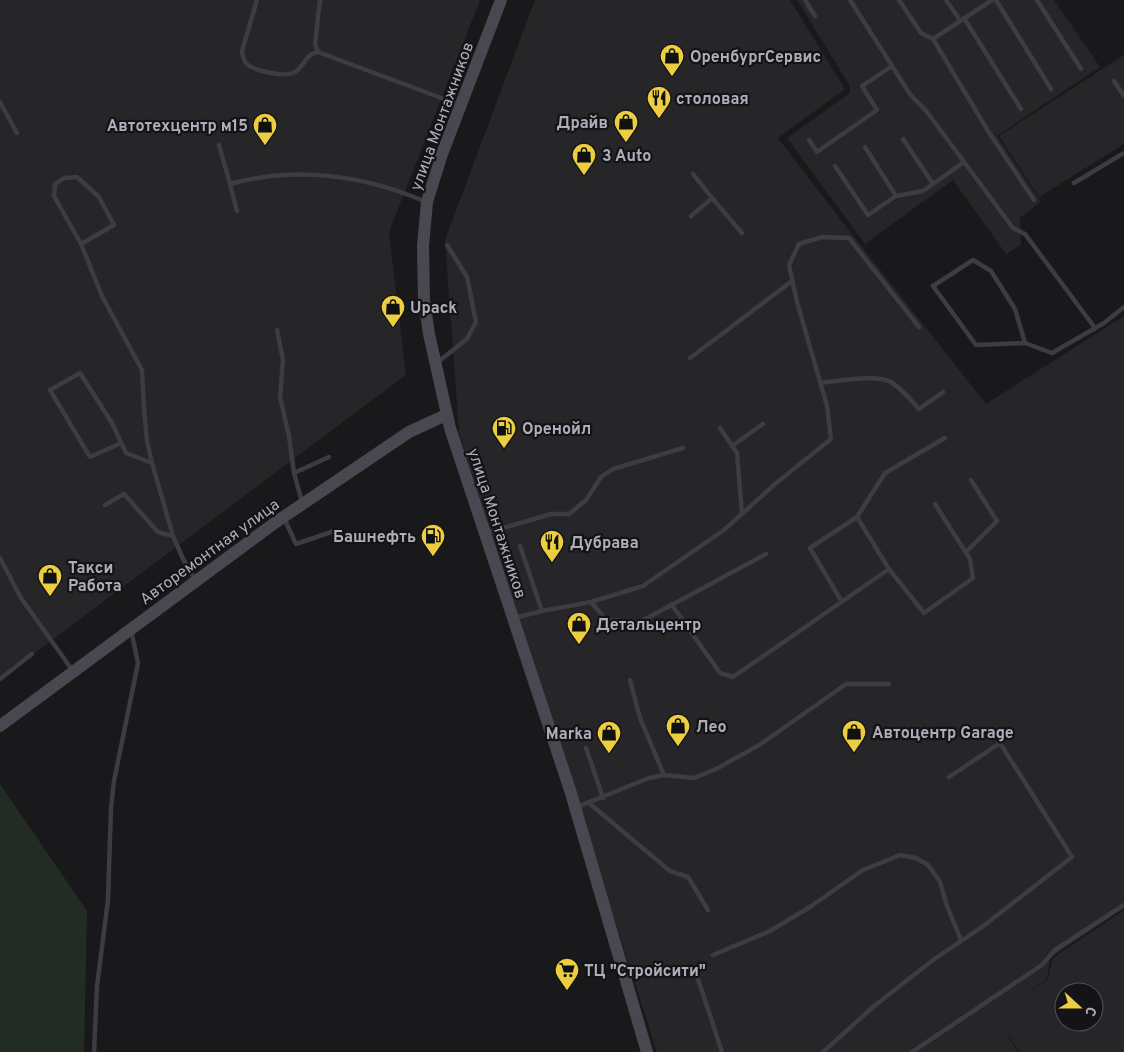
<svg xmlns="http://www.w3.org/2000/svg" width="1124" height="1052" viewBox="0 0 1124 1052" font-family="Overpass,sans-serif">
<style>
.built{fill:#262528;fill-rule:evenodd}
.green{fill:#232b25}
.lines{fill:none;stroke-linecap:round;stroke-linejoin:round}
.service{stroke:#3c3c42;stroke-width:4.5}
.secondary{stroke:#484950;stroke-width:12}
.labels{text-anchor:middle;stroke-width:4.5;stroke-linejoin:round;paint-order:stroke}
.poi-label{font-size:16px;font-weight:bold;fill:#acaeba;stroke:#141416;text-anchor:start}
.street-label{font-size:16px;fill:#acaeba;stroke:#141416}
</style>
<rect width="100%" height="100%" fill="#19191b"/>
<g class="built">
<path d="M0 0H480L389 232 406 375 0 679Z"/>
<path d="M535 0H790L845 89 778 138 841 220 986 404 1124 316V908L1050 958 1047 979 994 1016 1048 979 1053 958 1124 910V1052H1020L1002 1026 1018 1052H657L459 433 445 240ZM1064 992H1094V1022H1064Z"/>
<path d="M797 0H1054L1100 67 997 136 1041 202 1020 218 1021 245 1006 254 953 180 865 244 787 138 850 93V86Z"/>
<path d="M1124 55V144L1039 197 999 136Z"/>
</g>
<path class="green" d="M0 784 87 911 84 1052H0Z"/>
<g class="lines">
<g class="service">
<path d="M257 0 242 51C243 56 243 62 248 65 256 71 286 78 295 72 305 66 304 55 318 52L460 105"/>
<path d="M805 0 815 16"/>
<path d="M850 0 910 94 927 112 1013 228 1025 234 1095 328"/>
<path d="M899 0 921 33 933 39 992 0"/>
<path d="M946 0 960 20"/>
<path d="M996 0 1051 89"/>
<path d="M1037 0 1081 69"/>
<path d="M964 18 1021 109"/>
<path d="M933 39 988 131 1034 200"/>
<path d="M318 52 315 44 320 0"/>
<path d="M1114 81 1124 96"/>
<path d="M0 102 17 133"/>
<path d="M903 139 933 184"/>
<path d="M809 140 817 152 877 110 862 86 892 66"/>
<path d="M219 145 230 184C296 166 364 175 426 202"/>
<path d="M865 147 896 196"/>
<path d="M835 166 868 215 896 196 923 191 964 162"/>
<path d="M693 174 712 198"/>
<path d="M1074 183 1124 153"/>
<path d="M230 184 237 211"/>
<path d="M691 216 712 198 742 233"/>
<path d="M81 244 114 225 99 197 77 177 64 178 55 184 54 196 81 244 102 296 142 370 144 409 147 441 152 463 173 536 183 559 195 579"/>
<path d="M277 330 283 360 280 397 289 436 294 473"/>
<path d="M1025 343 1015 309 991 271 973 260 933 286 976 345 1025 343 1052 353 1104 323 1124 307"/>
<path d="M690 358 792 281"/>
<path d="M438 362 467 339 476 322 467 277 447 245"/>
<path d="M820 383C836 381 877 374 891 382 902 389 911 400 919 409L943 392"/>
<path d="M720 428 737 453 742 514"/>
<path d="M121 443 90 457 50 390 80 373 112 423 126 453 152 463"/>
<path d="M732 446 763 424"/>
<path d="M302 502 294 473 329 457"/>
<path d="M105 505 124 494 158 532 173 536"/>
<path d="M284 518 296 544 337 530"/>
<path d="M486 533 551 514H569L586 500 601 477 613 469 683 448"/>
<path d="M520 546 542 611"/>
<path d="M966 552 997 521 971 480"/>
<path d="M0 558 21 598 73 671"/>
<path d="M889 569 857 517 885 473 945 438"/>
<path d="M591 602 606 620 640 622 766 554"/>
<path d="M842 602 810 548 857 517"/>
<path d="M672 605 720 673 733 677 889 569 924 613 973 578 970 559 935 504"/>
<path d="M514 618 542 611 591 602 643 586 724 530 775 484 831 439 827 406 797 302 789 265 799 244 822 237 849 238 919 327"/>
<path d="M0 679 32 654"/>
<path d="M630 680 640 718 664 775"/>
<path d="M586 748 603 798"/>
<path d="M589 803 670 871 688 877 708 910"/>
<path d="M577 807 649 778 664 775 694 778 716 769 761 744 846 684H889"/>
<path d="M713 955 770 931 810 907 863 870 900 855 916 858 928 865 940 882 947 906 961 940"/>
<path d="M694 967 722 1052"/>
<path d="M94 1052 97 986 108 900 111 808 114 781 138 663 131 630"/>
<path d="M823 1052 873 1007 933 960 982 927 1072 857 1000 743 949 777"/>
<path d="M912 1052 1042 965 1055 950 1124 905"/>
</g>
<g class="secondary">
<path d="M501 0 442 154 427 202 423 246 424 300 429 334 450 428 570 790 647 1052"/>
<path d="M0 726 276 522 409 432 446 415"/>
</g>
</g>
<defs>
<symbol id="shop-pin" viewBox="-11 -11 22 30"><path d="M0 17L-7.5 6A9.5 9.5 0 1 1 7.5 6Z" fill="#ecce40" stroke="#141416"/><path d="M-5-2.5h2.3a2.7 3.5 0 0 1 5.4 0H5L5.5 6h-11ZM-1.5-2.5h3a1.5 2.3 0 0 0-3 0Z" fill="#111"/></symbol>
<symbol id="restaurant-pin" viewBox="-11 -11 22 30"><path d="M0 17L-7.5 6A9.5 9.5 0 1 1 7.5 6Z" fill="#ecce40" stroke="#141416"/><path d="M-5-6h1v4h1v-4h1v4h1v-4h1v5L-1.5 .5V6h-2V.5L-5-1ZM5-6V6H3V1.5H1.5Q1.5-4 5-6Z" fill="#111"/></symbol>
<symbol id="fuel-pin" viewBox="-11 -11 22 30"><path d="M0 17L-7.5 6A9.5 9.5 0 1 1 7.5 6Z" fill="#ecce40" stroke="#141416"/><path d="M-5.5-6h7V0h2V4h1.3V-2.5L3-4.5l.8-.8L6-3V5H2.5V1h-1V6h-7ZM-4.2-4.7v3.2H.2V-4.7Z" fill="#111"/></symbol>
<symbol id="supermarket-pin" viewBox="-11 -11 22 30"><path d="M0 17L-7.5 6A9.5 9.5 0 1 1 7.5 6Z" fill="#ecce40" stroke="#141416"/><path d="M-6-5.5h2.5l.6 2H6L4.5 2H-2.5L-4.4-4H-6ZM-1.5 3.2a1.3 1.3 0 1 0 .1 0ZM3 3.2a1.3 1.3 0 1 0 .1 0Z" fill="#111"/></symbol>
</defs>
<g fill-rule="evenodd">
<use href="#shop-pin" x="658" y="42" width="28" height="38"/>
<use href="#restaurant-pin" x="645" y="84" width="28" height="38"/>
<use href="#shop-pin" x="612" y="108" width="28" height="38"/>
<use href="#shop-pin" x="251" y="111" width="28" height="38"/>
<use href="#shop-pin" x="570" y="141" width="28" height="38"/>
<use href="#shop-pin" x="379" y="293" width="28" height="38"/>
<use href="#fuel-pin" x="490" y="414" width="28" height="38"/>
<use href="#fuel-pin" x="419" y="522" width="28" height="38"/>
<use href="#restaurant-pin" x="538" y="528" width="28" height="38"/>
<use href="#shop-pin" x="36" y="562" width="28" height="38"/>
<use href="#shop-pin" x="565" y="610" width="28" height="38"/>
<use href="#shop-pin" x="664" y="712" width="28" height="38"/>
<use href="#shop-pin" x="840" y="718" width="28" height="38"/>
<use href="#shop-pin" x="595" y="719" width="28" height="38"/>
<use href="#supermarket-pin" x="553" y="956" width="28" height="38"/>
</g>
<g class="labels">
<g class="poi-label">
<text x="690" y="62">ОренбургСервис</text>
<text x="676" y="104">столовая</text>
<text x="608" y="128" text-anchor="end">Драйв</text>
<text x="248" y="131" text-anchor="end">Автотехцентр м15</text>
<text x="602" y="161">3 Auto</text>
<text x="410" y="313">Upack</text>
<text x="522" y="434">Оренойл</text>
<text x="416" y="542" text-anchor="end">Башнефть</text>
<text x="570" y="548">Дубрава</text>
<text x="68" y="573">Такси<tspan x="68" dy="18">Работа</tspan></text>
<text x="596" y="630">Детальцентр</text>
<text x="696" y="732">Лео</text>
<text x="872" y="738">Автоцентр Garage</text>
<text x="592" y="739" text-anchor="end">Marka</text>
<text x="584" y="976">ТЦ "Стройсити"</text>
</g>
<g class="street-label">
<text transform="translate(441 116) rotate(-70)" y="6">улица Монтажников</text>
<text transform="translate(498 523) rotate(72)" y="6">улица Монтажников</text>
<text transform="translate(209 551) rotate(-36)" y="6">Авторемонтная улица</text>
</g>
</g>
<g transform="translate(1079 1007) rotate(111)"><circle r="24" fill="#141416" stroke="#515258"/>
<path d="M0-4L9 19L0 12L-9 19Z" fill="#ecce40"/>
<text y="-8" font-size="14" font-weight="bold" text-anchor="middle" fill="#acaeba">С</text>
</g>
</svg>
